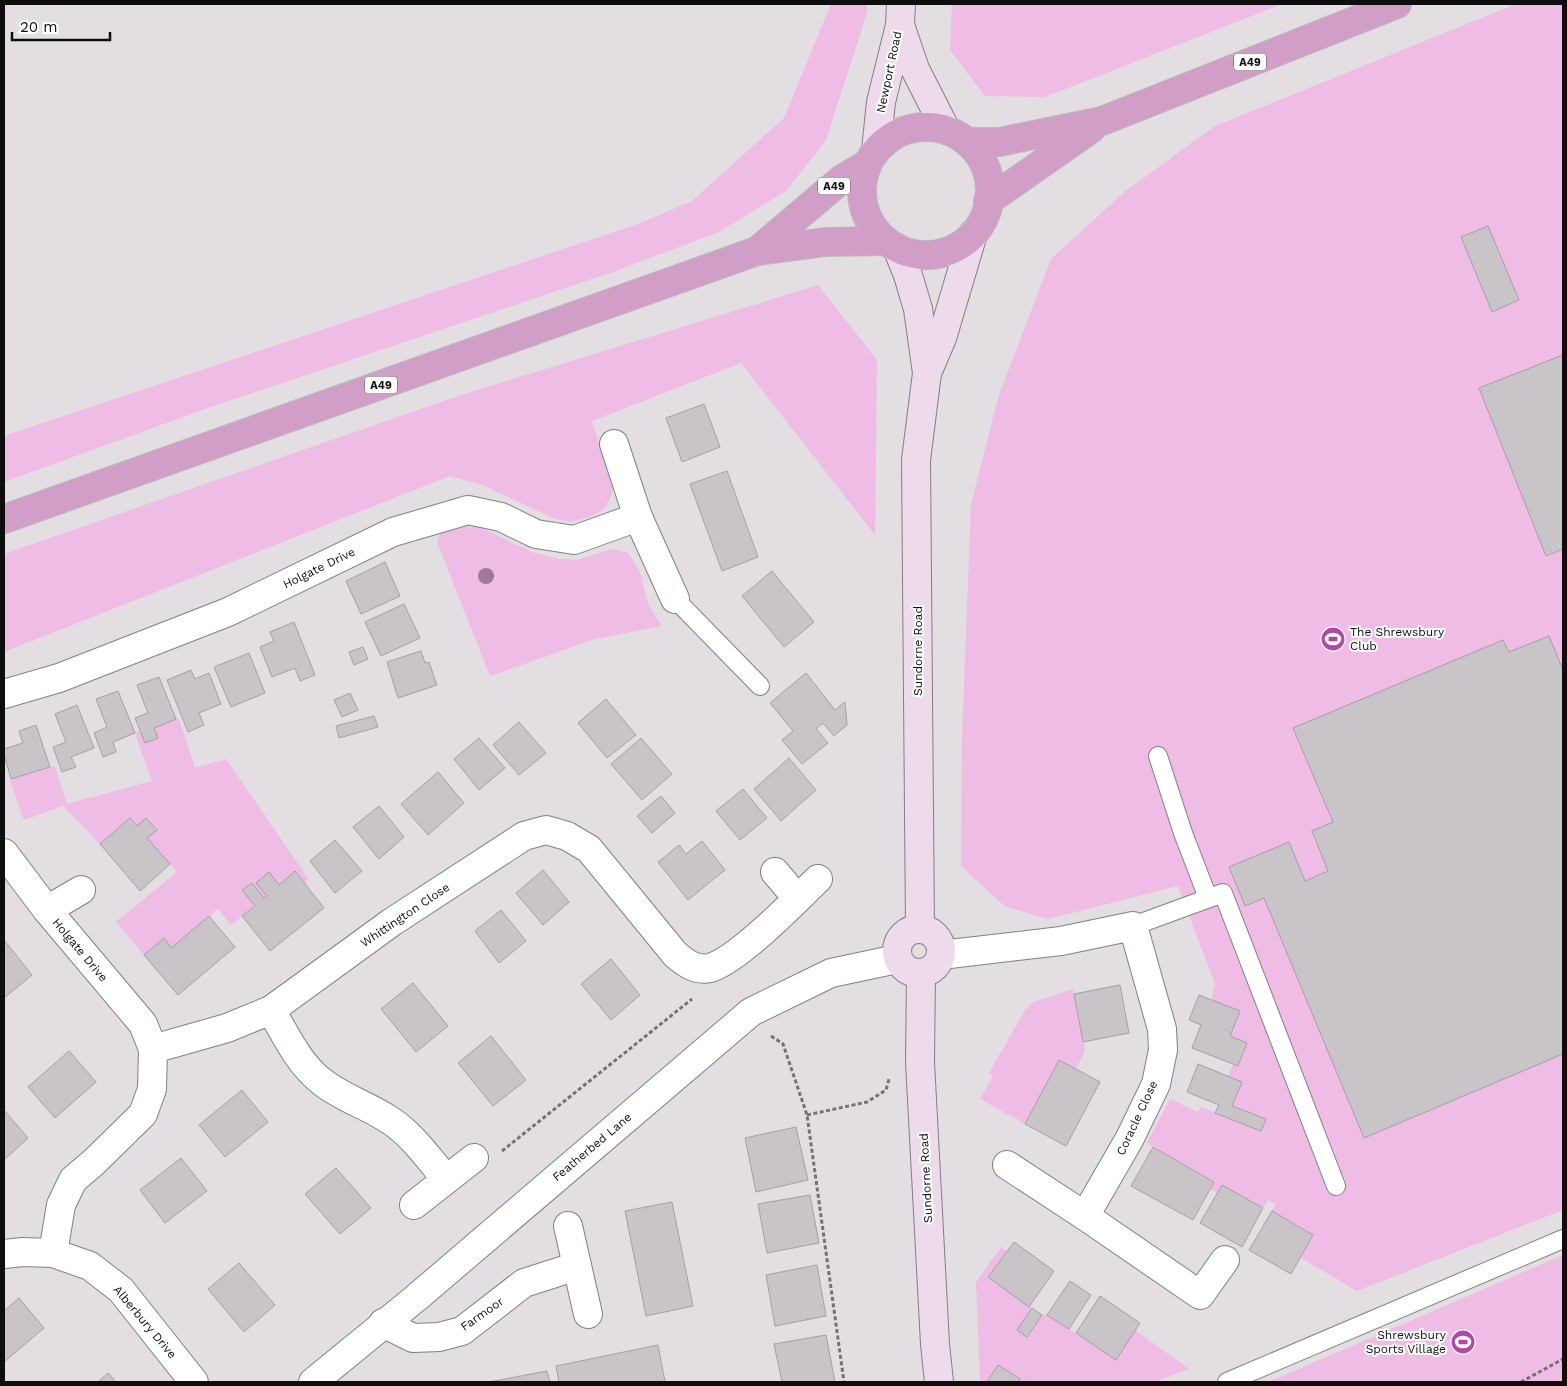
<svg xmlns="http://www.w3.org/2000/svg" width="1567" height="1386" viewBox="0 0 1567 1386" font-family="'Work Sans',sans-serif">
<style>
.green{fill:#efbce5}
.building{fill:#c9c4c8;stroke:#a4a0a3}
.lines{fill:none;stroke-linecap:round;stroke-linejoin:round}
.service-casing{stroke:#847f83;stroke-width:20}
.minor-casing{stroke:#847f83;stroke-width:30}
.tertiary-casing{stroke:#847f83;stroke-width:30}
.secondary-casing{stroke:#847f83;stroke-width:30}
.trunk-casing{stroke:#bcbcbc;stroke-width:30}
.path{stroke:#747274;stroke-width:3;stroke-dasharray:4 2.5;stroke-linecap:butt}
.service{stroke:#fff;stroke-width:18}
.minor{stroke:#fff;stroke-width:28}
.tertiary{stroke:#fff;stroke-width:28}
.secondary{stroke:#eddaea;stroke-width:28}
.trunk{stroke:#d09ec6;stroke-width:28}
.tree{fill:#a1779b}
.labels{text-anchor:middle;stroke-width:4;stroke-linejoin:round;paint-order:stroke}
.shield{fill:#fff;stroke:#575657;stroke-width:1}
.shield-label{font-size:11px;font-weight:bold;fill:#0f0e0f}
.street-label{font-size:12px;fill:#0f0e0f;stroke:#fff}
.poi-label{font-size:12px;fill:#0f0e0f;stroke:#fff;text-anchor:start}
</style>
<rect width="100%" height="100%" fill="#e3dee2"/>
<g class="green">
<path d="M831 4H867V13L826 140 786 191 719 232 613 272 208 408 4 482V436L638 224 692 201 784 118Z"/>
<path d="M952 4H1282L1045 97 985 96 950 50Z"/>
<path d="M1516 4H1563V1210L1357 1291 1301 1258 1313 1235 1272 1211 1275 1204 1268 1200 1263 1208 1222 1185 1217 1192 1210 1190 1214 1181 1147 1143 1170 1099 1198 1112 1201 1107 1261 1131 1265 1119 1232 1106 1242 1082 1228 1076 1233 1064 1239 1066 1247 1043 1230 1036 1240 1011 1211 1000 1215 984 1178 886 1048 919 1004 906 961 866 962 738 971 504 999 395 1051 259 1123 193 1215 126Z"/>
<path d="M818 285 877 360 875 535 741 363 592 421 613 487 610 499 604 509 592 516 571 522 555 519 482 485 450 476 4 652V554L464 394Z"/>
<path d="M459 527H479L532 552 559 559 577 560 612 549 628 553 640 572 648 604 662 626 595 639 490 676 437 542 440 533Z"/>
<path d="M176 719H179L195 768 226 759 308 878 305 883 295 872 279 885 269 873 257 883 267 896 264 898 252 883 243 890 255 906 231 925 218 909 171 948 164 938 144 955 116 922 177 872 147 838 156 830 146 818 137 826 130 818 100 844 63 806 24 820 10 781 11 779 50 767H55L67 804 152 781 135 733 140 731 145 743 158 738 154 728Z"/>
<path d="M1073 989 1085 1051 1076 1069 1059 1060 1025 1124 980 1099 993 1076 989 1073 1025 1010 1034 1002Z"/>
<path d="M1001 1247 1007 1251 988 1277 1032 1308 1017 1330 1027 1337 1042 1315H1047L1116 1359 1135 1330 1189 1369 1155 1382H980L976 1282Z"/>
<path d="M1563 1255V1382H1268Z"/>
</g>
<g class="building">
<path d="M1488 226 1519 300 1492 312 1461 237Z"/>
<path d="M1563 355V549L1546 556 1479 388Z"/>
<path d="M704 404 720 447 682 462 666 418Z"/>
<path d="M727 471 758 557 722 571 690 484Z"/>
<path d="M385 562 400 596 361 614 346 581Z"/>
<path d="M772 571 814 622 784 647 742 596Z"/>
<path d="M404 604 420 638 381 656 365 622Z"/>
<path d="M294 622 315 675 300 681 295 668 272 677 260 647 274 641 270 632Z"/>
<path d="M1549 636 1563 670V1054L1364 1138 1264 898 1245 906 1229 867 1289 842 1305 881 1328 871 1312 831 1333 822 1293 728 1503 640 1509 652Z"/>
<path d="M363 647 368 659 354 665 349 652Z"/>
<path d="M421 651 425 663 429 662 437 685 398 698 387 662Z"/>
<path d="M249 653 265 693 231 707 214 667Z"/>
<path d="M191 670 195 679 209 673 221 704 199 713 204 725 188 732 167 680Z"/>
<path d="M806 673 835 710 845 702 847 725 834 736 823 723 816 729 828 743 802 764 782 740 793 731 770 703Z"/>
<path d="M159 677 176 719 154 728 158 738 145 743 135 718 148 713 137 685Z"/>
<path d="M118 691 135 733 113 742 116 752 103 757 94 733 107 727 96 699Z"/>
<path d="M350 693 358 710 342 717 334 700Z"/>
<path d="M606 699 636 735 607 758 578 723Z"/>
<path d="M77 705 94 748 71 757 76 767 62 772 53 747 66 742 55 714Z"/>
<path d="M374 716 378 727 339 738 336 726Z"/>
<path d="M519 722 546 753 519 775 493 745Z"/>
<path d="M36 725 50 767 11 779 4 754V749L23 743 19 731Z"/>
<path d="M479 738 505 768 479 790 454 759Z"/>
<path d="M641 738 672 774 642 800 611 764Z"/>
<path d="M789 758 816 790 781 821 754 789Z"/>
<path d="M438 772 464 803 428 835 401 804Z"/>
<path d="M743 789 767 818 740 840 716 811Z"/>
<path d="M661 796 675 813 652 833 637 816Z"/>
<path d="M379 806 404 837 379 859 353 827Z"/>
<path d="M130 818 137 826 146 818 157 830 147 838 170 864 140 891 100 844Z"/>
<path d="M335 840 362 871 335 893 310 861Z"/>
<path d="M702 841 725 870 688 900 658 862 679 845 686 854Z"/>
<path d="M543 870 569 902 543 925 516 893Z"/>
<path d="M295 871 324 908 270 951 242 916 255 906 242 890 252 883 264 898 267 896 256 883 269 872 279 885Z"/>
<path d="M501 910 526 941 499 963 475 931Z"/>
<path d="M209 916 235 947 178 995 144 955 164 938 171 948Z"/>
<path d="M4 940 32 975 4 998Z"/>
<path d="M611 959 640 995 611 1020 581 984Z"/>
<path d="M413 983 448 1026 416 1052 381 1009Z"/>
<path d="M1120 985 1129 1033 1083 1042 1074 994Z"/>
<path d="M1199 995 1240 1011 1230 1036 1247 1043 1238 1066 1192 1048 1201 1025 1189 1020Z"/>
<path d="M491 1036 526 1080 493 1106 458 1063Z"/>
<path d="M69 1051 96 1082 55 1118 28 1087Z"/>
<path d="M1059 1060 1100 1082 1066 1146 1025 1124Z"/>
<path d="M1198 1064 1242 1082 1232 1106 1266 1119 1261 1131 1215 1113 1219 1105 1187 1092Z"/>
<path d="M242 1090 268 1122 225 1157 199 1125Z"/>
<path d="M4 1110 28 1138 4 1160Z"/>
<path d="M796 1127 808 1180 756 1192 745 1138Z"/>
<path d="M1153 1147 1214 1182 1193 1220 1131 1186Z"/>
<path d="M181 1158 207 1191 165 1223 140 1190Z"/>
<path d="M336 1168 371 1208 340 1234 305 1194Z"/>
<path d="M1222 1185 1263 1208 1242 1247 1200 1223Z"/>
<path d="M810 1195 819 1243 767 1253 758 1204Z"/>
<path d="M672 1202 693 1306 646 1316 625 1211Z"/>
<path d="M1272 1211 1313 1235 1291 1274 1249 1250Z"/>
<path d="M1014 1242 1054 1271 1029 1307 988 1277Z"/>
<path d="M239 1263 275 1305 244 1332 208 1289Z"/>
<path d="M817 1265 826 1316 775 1326 766 1275Z"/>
<path d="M1070 1281 1091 1295 1069 1329 1047 1315Z"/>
<path d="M1100 1296 1140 1323 1116 1360 1076 1333Z"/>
<path d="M19 1298 44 1328 4 1362V1311Z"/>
<path d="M1032 1308 1042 1315 1027 1337 1017 1330Z"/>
<path d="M826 1335 835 1382H782L774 1344Z"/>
<path d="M658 1345 665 1382H559L556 1366Z"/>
<path d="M998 1365 1020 1379 1019 1382H987Z"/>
<path d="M547 1371 550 1382H489Z"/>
<path d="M108 1373 116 1382H98Z"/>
</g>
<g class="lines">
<defs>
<g id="service">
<path d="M675 599 760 686"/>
<path d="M1158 756 1183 833 1208 898"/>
<path d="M1133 926 1223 893 1336 1186"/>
<path d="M1227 1382 1563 1239"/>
</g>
<g id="minor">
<path d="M614 444 638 517 675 599"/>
<path d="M4 694 59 678 228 612 393 532 468 510 501 517 536 534 574 540 638 517"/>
<path d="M4 853 47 910 143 1024 153 1049"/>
<path d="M775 872 797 898"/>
<path d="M47 910 81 890"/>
<path d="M941 955 1061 941 1133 926 1162 1029 1163 1050 1156 1084 1130 1138 1085 1216"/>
<path d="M271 1010C285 1034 299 1064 321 1081 342 1098 367 1105 388 1119 411 1133 429 1159 446 1179"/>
<path d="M1007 1165 1085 1216 1200 1295 1225 1260"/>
<path d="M414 1205 474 1158"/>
<path d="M568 1226 588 1314"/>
<path d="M53 1253 61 1205 73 1180 94 1162 143 1114 152 1089 153 1049 227 1028 271 1010 392 922 524 836 546 830 567 836 589 849 675 954C685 963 696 971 710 968 738 960 795 901 818 879"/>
<path d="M4 1254 23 1252 53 1253 90 1266 121 1290 194 1382"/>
<path d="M383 1323 413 1338 439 1337 462 1331 524 1283 577 1266"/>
</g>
<path id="tertiary" d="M313 1382 416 1298 751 1012 831 973 897 959"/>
<g id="secondary">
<path d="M900 25 915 69 946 130"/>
<path d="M876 150 881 102 900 25 901 4"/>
<path d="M897 248 908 275 918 309 927 373 916 460 920 929"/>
<path d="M927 373 942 338 973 234"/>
<circle cx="919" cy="951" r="22"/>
<path d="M921 974 920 1062 935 1344 939 1382"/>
</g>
<g id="trunk">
<circle cx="926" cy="191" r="64"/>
<path d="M968 142H999L1102 121 1397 4"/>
<path d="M988 201 1091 129"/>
<path d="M757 251 842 179 867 164"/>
<path d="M4 519 757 251 825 242 886 241"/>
</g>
</defs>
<use href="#service" class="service-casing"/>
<use href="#minor" class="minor-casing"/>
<use href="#tertiary" class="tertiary-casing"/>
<use href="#secondary" class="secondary-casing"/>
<use href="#trunk" class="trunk-casing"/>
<g class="path">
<path d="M771 1036 783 1044 807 1115 844 1382"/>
<path d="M807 1115 867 1102 886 1090 889 1079"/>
<path d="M502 1151 692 999"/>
<path d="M1521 1382 1563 1359"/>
</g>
<use href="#service" class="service"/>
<use href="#minor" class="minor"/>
<use href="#tertiary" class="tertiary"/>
<use href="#secondary" class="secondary"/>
<use href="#trunk" class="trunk"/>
</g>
<circle class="tree" cx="486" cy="576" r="8"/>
<defs>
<symbol id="stadium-disc" viewBox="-11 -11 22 22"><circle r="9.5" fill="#b447a6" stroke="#fff"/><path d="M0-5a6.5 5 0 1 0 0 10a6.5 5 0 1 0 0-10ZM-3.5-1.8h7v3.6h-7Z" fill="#fff"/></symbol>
</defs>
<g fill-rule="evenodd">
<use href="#stadium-disc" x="1319" y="625" width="28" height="28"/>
<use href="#stadium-disc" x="1449" y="1328" width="28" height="28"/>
</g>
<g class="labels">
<g class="shield">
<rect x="1234" y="53.5" width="32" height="17" rx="4"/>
<rect x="818" y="177.5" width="32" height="17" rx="4"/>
<rect x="365" y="376.5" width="32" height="17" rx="4"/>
</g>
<g class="shield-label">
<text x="1250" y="66">A49</text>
<text x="834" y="190">A49</text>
<text x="381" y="389">A49</text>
</g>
<g class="street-label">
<text transform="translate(889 72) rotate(-78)" y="4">Newport Road</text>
<text transform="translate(319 568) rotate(-26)" y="4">Holgate Drive</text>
<text transform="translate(918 651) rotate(-90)" y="4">Sundorne Road</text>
<text transform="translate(405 915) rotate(-34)" y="4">Whittington Close</text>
<text transform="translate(80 950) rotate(50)" y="4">Holgate Drive</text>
<text transform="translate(1137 1118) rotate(-65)" y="4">Coracle Close</text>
<text transform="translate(592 1147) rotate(-40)" y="4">Featherbed Lane</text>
<text transform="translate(926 1178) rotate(-93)" y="4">Sundorne Road</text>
<text transform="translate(482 1314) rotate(-35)" y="4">Farmoor</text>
<text transform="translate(145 1322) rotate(50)" y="4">Alberbury Drive</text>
</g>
<g class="poi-label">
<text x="1350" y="636">The Shrewsbury<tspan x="1350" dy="14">Club</tspan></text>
<text x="1446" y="1339" text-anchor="end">Shrewsbury<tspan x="1446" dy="14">Sports Village</tspan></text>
</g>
</g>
<rect width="1567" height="1386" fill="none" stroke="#0f0e0f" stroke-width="10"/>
<path d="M12 32v8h98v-8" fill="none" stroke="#0f0e0f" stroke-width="2.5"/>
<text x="20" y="32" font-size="15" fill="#0f0e0f" stroke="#ffffff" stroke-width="4" paint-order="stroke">20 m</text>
</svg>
